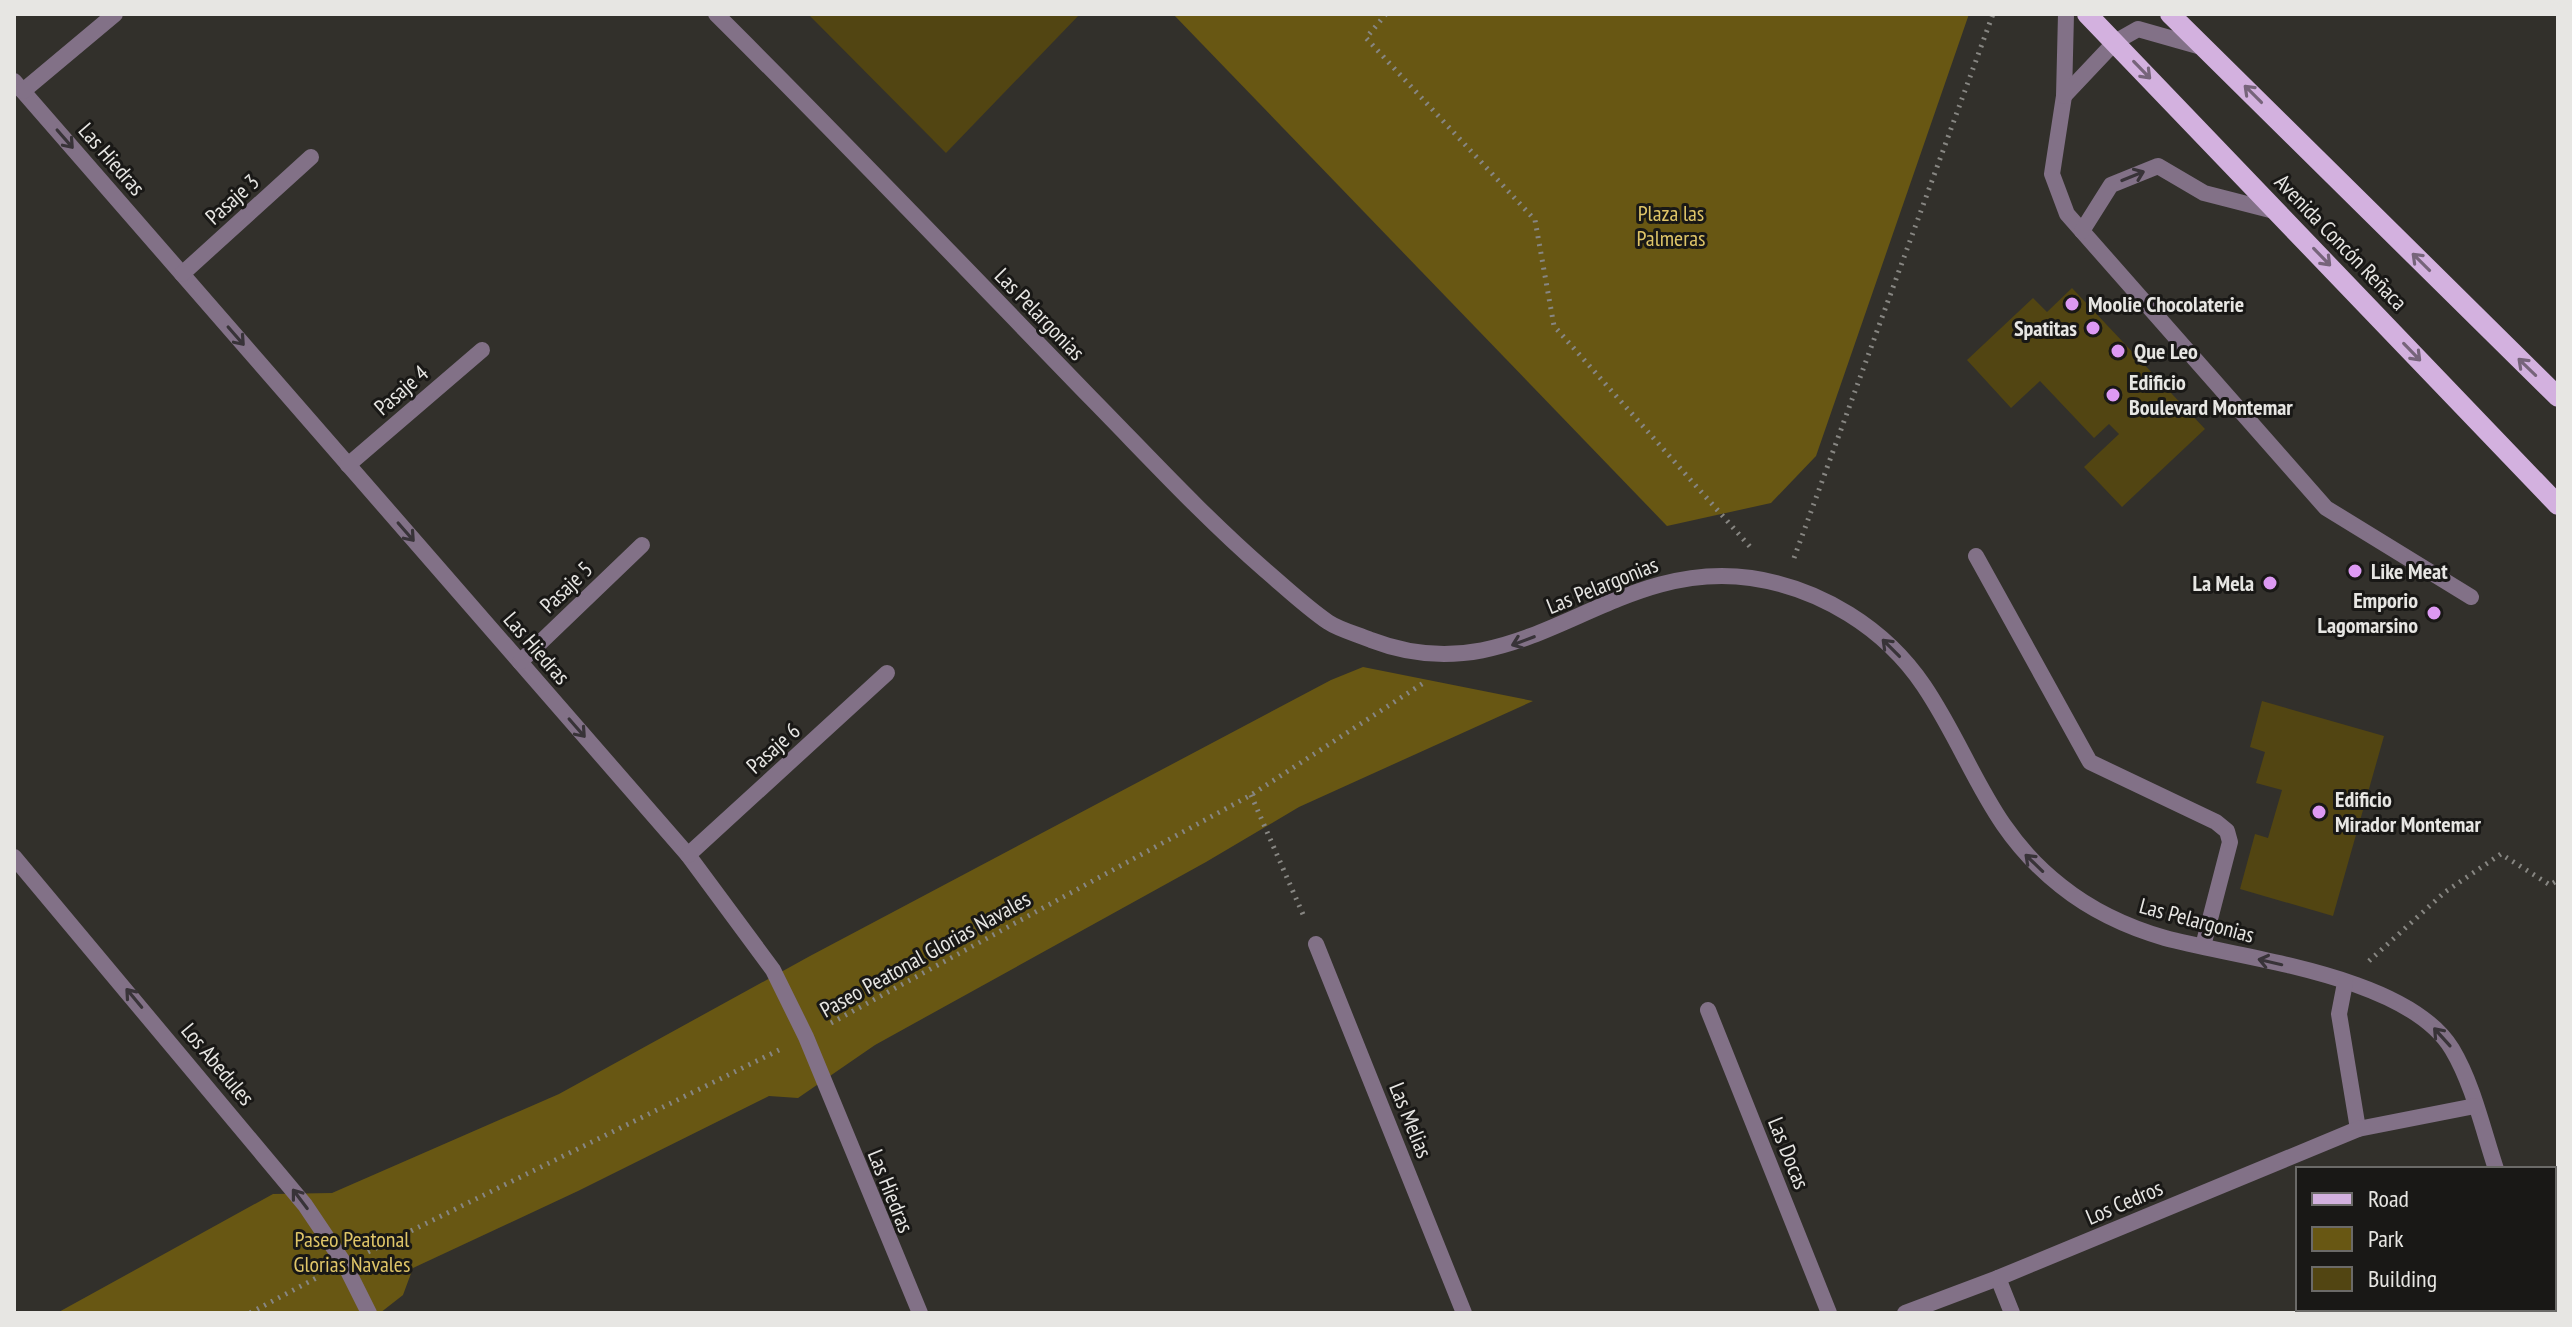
<svg xmlns="http://www.w3.org/2000/svg" width="2572" height="1327" viewBox="0 0 2572 1327" font-family="'PT Sans Narrow',sans-serif">
<style>
.green{fill:#685713}
.building{fill:#524512}
.lines{fill:none;stroke-linecap:round;stroke-linejoin:round}
.path{stroke:#878682;stroke-width:5;stroke-dasharray:2 6;stroke-linecap:butt}
.service{stroke:#827187;stroke-width:16}
.minor{stroke:#827187;stroke-width:16}
.primary{stroke:#d3b1df;stroke-width:20}
.oneway{stroke:#76647a}
.oneway2{stroke:#383338}
.poi-dot{fill:#dd99f3;stroke:#191816;stroke-width:3}
.labels{text-anchor:middle;stroke-width:6;stroke-linejoin:round;paint-order:stroke}
.street-label{font-size:22px;fill:#e7e6e3;stroke:#191816}
.park-label{font-size:22px;fill:#dfc568;stroke:#191816}
.poi-label{font-size:22px;font-weight:bold;fill:#e7e6e3;stroke:#191816;text-anchor:start}
</style>
<rect width="100%" height="100%" fill="#32302b"/>
<g class="green">
<path d="M1173 14H1969L1816 456 1771 503 1667 526Z"/>
<path d="M1363 667 1533 701 1299 807 1206 862 875 1045 798 1098 769 1096 578 1191 413 1268 403 1295 380 1313H57L273 1194 332 1193 559 1094 810 956 1331 680Z"/>
</g>
<g class="building">
<path d="M808 14H1080L946 153Z"/>
<path d="M2072 288 2205 429 2122 507 2084 467 2119 434 2109 424 2094 438 2040 381 2011 408 1967 360 2033 298 2047 312Z"/>
<path d="M2262 701 2384 736 2333 916 2240 889 2255 834 2268 838 2282 790 2256 783 2265 752 2250 747Z"/>
</g>
<g class="lines">
<g class="path">
<path d="M1386 14 1366 38 1535 220 1554 326 1752 549"/>
<path d="M1794 558 1993 14"/>
<path d="M1251 795 1305 919"/>
<path d="M2369 961 2445 892 2501 854 2550 885 2558 880"/>
<path d="M831 1023 1251 795 1425 682"/>
<path d="M368 1252 779 1050"/>
<path d="M250 1313 320 1276"/>
</g>
<g class="service">
<path d="M2066 14 2064 96 2052 174 2067 214 2326 508 2471 597"/>
<path d="M2064 96 2115 42 2138 29 2205 48"/>
<path d="M2082 231 2111 185 2158 166 2204 193 2278 212"/>
<path d="M1976 556 2090 762 2216 822 2227 831 2230 842 2203 946"/>
</g>
<g class="minor">
<path d="M716 14C843 140 966 269 1091 398 1148 456 1203 516 1265 570 1285 587 1306 607 1328 622 1340 630 1357 634 1371 640 1521 698 1606 557 1751 578 1820 588 1885 628 1924 686 1973 759 1987 828 2061 886 2091 910 2127 927 2165 938 2243 959 2407 975 2452 1049 2473 1084 2483 1130 2496 1169"/>
<path d="M14 81 688 855 773 970 806 1037 920 1313"/>
<path d="M23 91 115 14"/>
<path d="M182 274 311 157"/>
<path d="M348 465 482 350"/>
<path d="M520 662 642 545"/>
<path d="M688 855 887 673"/>
<path d="M14 857 305 1205 344 1263 369 1313"/>
<path d="M1316 944 1464 1313"/>
<path d="M2345 983 2339 1014 2358 1129"/>
<path d="M1708 1010 1829 1313"/>
<path d="M1998 1278 2012 1313"/>
<path d="M2547 1309 2548 1313"/>
<path d="M1905 1313 1998 1278 2358 1129 2475 1106"/>
</g>
<g class="primary">
<path d="M2087 14 2558 505"/>
<path d="M2170 14 2558 397"/>
</g>
</g>
<defs><path id="oneway-shaft" d="M-6 0H5M1.5-3L5.5 0L1.5 3" fill="none" stroke-width="1.6" stroke-linecap="round" stroke-linejoin="round" transform="scale(2)"/></defs>
<g class="oneway">
<use href="#oneway-shaft" transform="translate(2142 70) rotate(46)"/>
<use href="#oneway-shaft" transform="translate(2253 94) rotate(-135)"/>
<use href="#oneway-shaft" transform="translate(2322 257) rotate(46)"/>
<use href="#oneway-shaft" transform="translate(2421 262) rotate(-135)"/>
<use href="#oneway-shaft" transform="translate(2412 352) rotate(46)"/>
<use href="#oneway-shaft" transform="translate(2527 367) rotate(-136)"/>
</g>
<g class="oneway2">
<use href="#oneway-shaft" transform="translate(65 139) rotate(49)"/>
<use href="#oneway-shaft" transform="translate(2133 176) rotate(-22)"/>
<use href="#oneway-shaft" transform="translate(236 336) rotate(49)"/>
<use href="#oneway-shaft" transform="translate(406 532) rotate(49)"/>
<use href="#oneway-shaft" transform="translate(1523 641) rotate(159)"/>
<use href="#oneway-shaft" transform="translate(1891 648) rotate(-135)"/>
<use href="#oneway-shaft" transform="translate(577 728) rotate(49)"/>
<use href="#oneway-shaft" transform="translate(2034 863) rotate(-136)"/>
<use href="#oneway-shaft" transform="translate(2270 962) rotate(-167)"/>
<use href="#oneway-shaft" transform="translate(134 998) rotate(-130)"/>
<use href="#oneway-shaft" transform="translate(2442 1037) rotate(-132)"/>
<use href="#oneway-shaft" transform="translate(300 1199) rotate(-127)"/>
</g>
<g class="poi-dot">
<circle cx="2072" cy="304" r="8"/>
<circle cx="2093" cy="328" r="8"/>
<circle cx="2118" cy="351" r="8"/>
<circle cx="2113" cy="395" r="8"/>
<circle cx="2355" cy="571" r="8"/>
<circle cx="2270" cy="583" r="8"/>
<circle cx="2434" cy="613" r="8"/>
<circle cx="2319" cy="812" r="8"/>
</g>
<g class="labels">
<g class="street-label">
<text transform="translate(112 159) rotate(49)" y="8">Las Hiedras</text>
<text transform="translate(232 199) rotate(-42)" y="8">Pasaje 3</text>
<text transform="translate(2341 242) rotate(46)" y="8">Avenida Concón Reñaca</text>
<text transform="translate(1040 314) rotate(46)" y="8">Las Pelargonias</text>
<text transform="translate(401 390) rotate(-41)" y="8">Pasaje 4</text>
<text transform="translate(1602 585) rotate(-22)" y="8">Las Pelargonias</text>
<text transform="translate(566 587) rotate(-44)" y="8">Pasaje 5</text>
<text transform="translate(537 648) rotate(49)" y="8">Las Hiedras</text>
<text transform="translate(773 748) rotate(-42)" y="8">Pasaje 6</text>
<text transform="translate(2197 920) rotate(15)" y="8">Las Pelargonias</text>
<text transform="translate(925 954) rotate(-29)" y="8">Paseo Peatonal Glorias Navales</text>
<text transform="translate(218 1064) rotate(50)" y="8">Los Abedules</text>
<text transform="translate(1411 1120) rotate(68)" y="8">Las Melias</text>
<text transform="translate(1789 1153) rotate(68)" y="8">Las Docas</text>
<text transform="translate(891 1191) rotate(68)" y="8">Las Hiedras</text>
<text transform="translate(2124 1202) rotate(-23)" y="8">Los Cedros</text>
</g>
<g class="park-label">
<text x="1671" y="221">Plaza las<tspan x="1671" dy="25">Palmeras</tspan></text>
<text x="352" y="1247">Paseo Peatonal<tspan x="352" dy="25">Glorias Navales</tspan></text>
</g>
<g class="poi-label">
<text x="2088" y="312">Moolie Chocolaterie</text>
<text x="2077" y="336" text-anchor="end">Spatitas</text>
<text x="2134" y="359">Que Leo</text>
<text x="2129" y="390">Edificio<tspan x="2129" dy="25">Boulevard Montemar</tspan></text>
<text x="2371" y="579">Like Meat</text>
<text x="2254" y="591" text-anchor="end">La Mela</text>
<text x="2418" y="608" text-anchor="end">Emporio<tspan x="2418" dy="25">Lagomarsino</tspan></text>
<text x="2335" y="807">Edificio<tspan x="2335" dy="25">Mirador Montemar</tspan></text>
</g>
</g>
<rect width="2572" height="1327" fill="none" stroke="#e7e6e3" stroke-width="32"/>
<rect x="2296" y="1167" width="260" height="144" fill="#191816" stroke="#6b6a68" stroke-width="2"/>
<rect x="2312" y="1193" width="40" height="12" fill="#d3b1df" stroke="#6b6a68" stroke-width="2"/>
<text x="2368" y="1207" font-size="24" fill="#e7e6e3">Road</text>
<rect x="2312" y="1227" width="40" height="24" fill="#685713" stroke="#6b6a68" stroke-width="2"/>
<text x="2368" y="1247" font-size="24" fill="#e7e6e3">Park</text>
<rect x="2312" y="1267" width="40" height="24" fill="#524512" stroke="#6b6a68" stroke-width="2"/>
<text x="2368" y="1287" font-size="24" fill="#e7e6e3">Building</text>
</svg>
